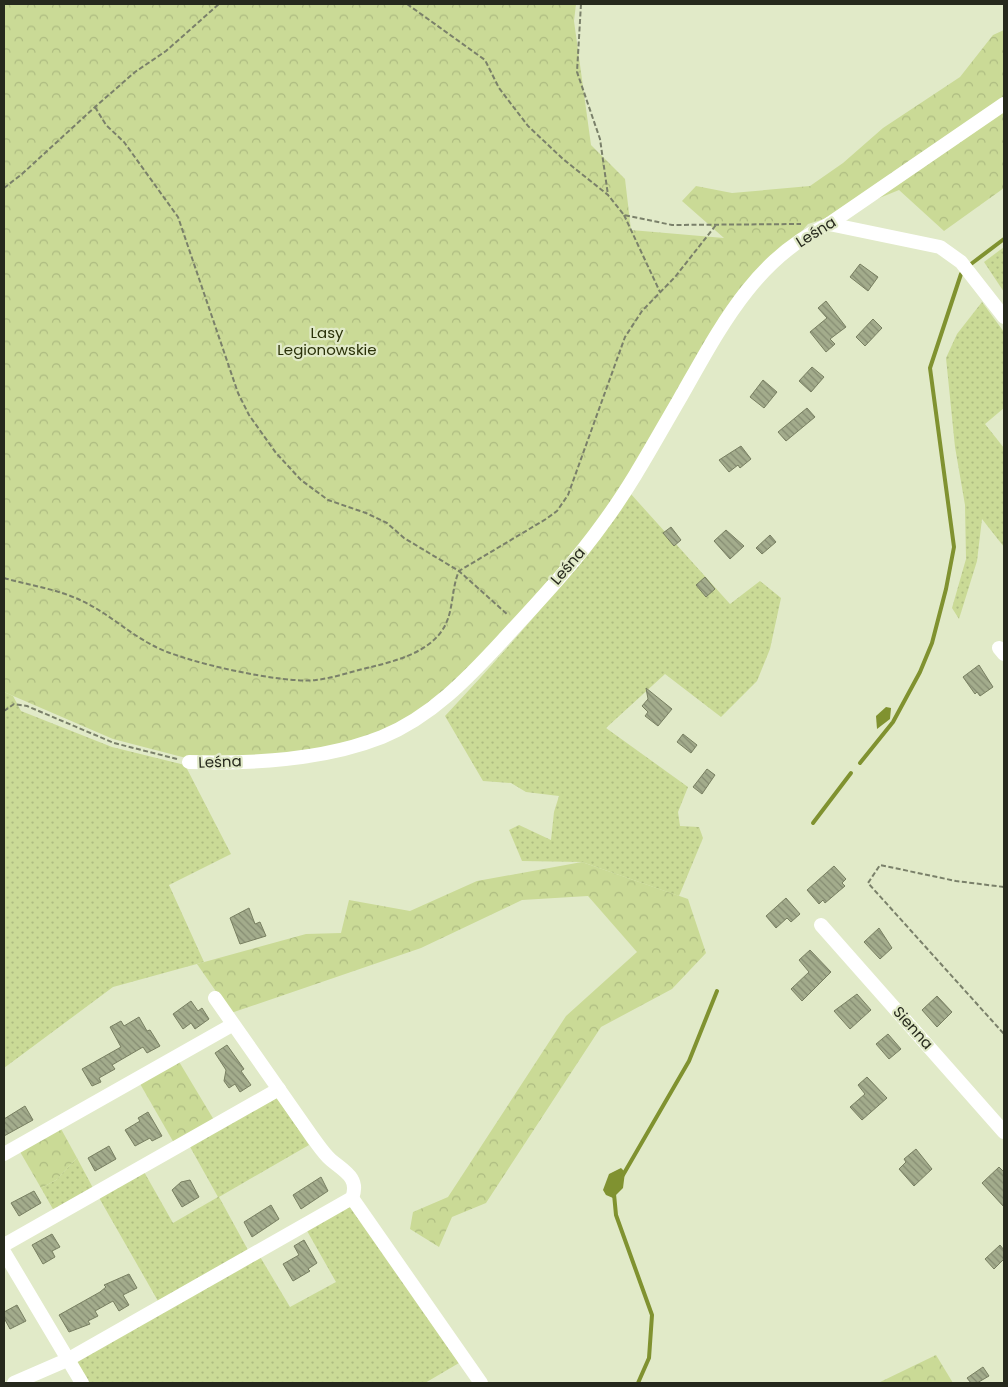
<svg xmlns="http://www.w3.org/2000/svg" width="1008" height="1387" viewBox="0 0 1008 1387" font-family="Poppins,sans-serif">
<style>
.grass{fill:url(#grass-dots)}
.forest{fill:url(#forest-crowns)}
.water{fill:#809230}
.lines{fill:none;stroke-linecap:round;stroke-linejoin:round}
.stream{stroke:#809230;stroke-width:4}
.building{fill:url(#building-back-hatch);stroke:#787f61}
.path{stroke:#7a806a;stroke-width:2;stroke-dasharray:5 2.5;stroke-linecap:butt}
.minor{stroke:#fff;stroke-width:14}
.labels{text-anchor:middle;stroke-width:4.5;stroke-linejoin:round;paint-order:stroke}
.street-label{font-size:15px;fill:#26291d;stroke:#e1eac8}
.park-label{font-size:15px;fill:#2a3108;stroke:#e1eac8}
</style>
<defs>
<pattern id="grass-dots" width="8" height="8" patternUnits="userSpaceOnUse" patternTransform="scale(1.25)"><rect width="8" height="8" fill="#cada96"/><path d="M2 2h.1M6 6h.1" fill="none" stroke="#adbb81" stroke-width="1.8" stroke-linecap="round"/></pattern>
<pattern id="forest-crowns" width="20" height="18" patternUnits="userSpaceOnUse" patternTransform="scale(1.25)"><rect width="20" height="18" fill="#cada96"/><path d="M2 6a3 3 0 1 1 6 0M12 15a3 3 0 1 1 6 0" fill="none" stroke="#adbb81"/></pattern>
<pattern id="building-back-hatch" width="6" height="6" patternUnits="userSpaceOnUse" patternTransform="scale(1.25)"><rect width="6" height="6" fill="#a3ac8c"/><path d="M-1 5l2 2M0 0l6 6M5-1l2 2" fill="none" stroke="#858c72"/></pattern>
</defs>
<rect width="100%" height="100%" fill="#e1eac8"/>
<g class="grass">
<path d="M1004 247V292L984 262Z"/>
<path d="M982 302 1004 332V408L985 424 1004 448V547L982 519 977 561 959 619 952 608 966 559 965 505 955 447 946 358 957 334Z"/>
<path d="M630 493 730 604 760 581 781 598 770 649 757 681 721 717 665 674 606 728 688 787 678 812 680 826 699 827 703 838 679 896 582 862 522 861 509 830 519 825 551 840 554 812 559 796 526 792 511 783 483 781 445 716C511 645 575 573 630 493Z"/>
<path d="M4 692 13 696 21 711 112 747 185 765 231 854 169 885 204 962 113 987 4 1068Z"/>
<path d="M277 1098 309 1145 219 1197 248 1250 158 1301 98 1196 143 1170 173 1223 218 1197 189 1145Z"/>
<path d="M77 1158 93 1188 54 1211 41 1188 56 1180Z"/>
<path d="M350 1204 459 1363 425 1383H85L76 1359 259 1255 290 1307 336 1282 306 1229Z"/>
</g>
<g class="forest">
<path d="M4 4H576L574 21 591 145 625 179 631 230 724 238 682 201 696 186 732 193 810 186 843 163 883 128 960 77 993 35 1004 30V188L944 231 899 190 840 214 808 224 748 293 594 527 472 669 426 708 383 733 306 755 190 759 113 739 4 692Z"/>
<path d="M582 862 688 899 706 953 672 989 601 1027 486 1203 452 1217 439 1247 410 1229 413 1212 448 1197 566 1016 637 952 588 896 522 900 421 948 231 1013 197 964 306 934 341 933 349 900 410 911 477 881Z"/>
<path d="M178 1060 214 1120 174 1143 139 1082Z"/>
<path d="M60 1127 77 1158 56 1180 41 1188 19 1150Z"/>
<path d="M936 1355 953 1383H878Z"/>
</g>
<g class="water">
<path d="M886 707 891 708 890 719 877 729 876 716Z"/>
<path d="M621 1168 625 1172 623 1188 613 1198 606 1195 603 1190 609 1174Z"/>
</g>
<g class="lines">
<g class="stream">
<path d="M971 264 1004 239"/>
<path d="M860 763 893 722 920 672 932 643 946 589 954 547 930 368 961 274"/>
<path d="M813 823 851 773"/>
<path d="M623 1175 689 1061 717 991"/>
<path d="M614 1194 616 1215 652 1315 649 1358 638 1383"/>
</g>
</g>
<g class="building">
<path d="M860 264 878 277 868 291 850 277Z"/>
<path d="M826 301 846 327 830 339 835 344 826 352 810 332 827 318 818 308Z"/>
<path d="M873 319 882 328 865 346 856 337Z"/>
<path d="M812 367 824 377 811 392 799 381Z"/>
<path d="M763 380 777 392 764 408 750 397Z"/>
<path d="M807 408 815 417 786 441 778 432Z"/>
<path d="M741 446 751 459 740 468 738 465 729 472 719 460Z"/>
<path d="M671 527 681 540 674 546 663 533Z"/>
<path d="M726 530 744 546 730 559 714 541Z"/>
<path d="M770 535 776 542 762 554 756 548Z"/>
<path d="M705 577 715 589 706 597 696 585Z"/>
<path d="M979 665 993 687 980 696 977 692 975 694 963 677Z"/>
<path d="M646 688 672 709 658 726 645 716 648 712 642 706 648 699Z"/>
<path d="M683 734 697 745 691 753 677 742Z"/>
<path d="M707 769 715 775 702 794 693 787Z"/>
<path d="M834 866 846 879 842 883 845 886 825 903 823 900 819 904 807 890Z"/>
<path d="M786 898 800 914 791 922 787 918 776 928 766 916Z"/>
<path d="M249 908 255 924 260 922 266 936 240 944 230 918Z"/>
<path d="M879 928 892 948 880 959 864 942Z"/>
<path d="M810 950 831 972 802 1001 791 989 809 972 799 960Z"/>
<path d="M857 994 871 1010 850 1029 834 1011Z"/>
<path d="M937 996 952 1012 937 1027 922 1010Z"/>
<path d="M191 1001 198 1011 202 1008 209 1019 195 1029 191 1023 183 1029 173 1014Z"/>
<path d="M139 1017 147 1031 150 1030 160 1046 147 1053 143 1047 112 1065 115 1069 99 1078 101 1082 92 1086 82 1069 121 1047 110 1027 121 1021 124 1026Z"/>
<path d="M888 1034 901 1049 889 1059 876 1044Z"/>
<path d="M227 1045 244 1069 241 1071 251 1085 240 1092 235 1084 229 1088 224 1081 226 1070 215 1053Z"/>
<path d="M867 1077 887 1098 862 1120 850 1107 865 1094 858 1085Z"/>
<path d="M25 1106 33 1120 4 1136V1119Z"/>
<path d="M148 1112 162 1136 152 1141 150 1138 135 1146 125 1130 140 1121 138 1118Z"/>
<path d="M109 1146 116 1159 95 1171 88 1158Z"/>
<path d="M916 1149 932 1169 914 1186 899 1169 906 1162 904 1159Z"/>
<path d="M999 1167 1004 1172V1207L982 1183Z"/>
<path d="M321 1177 328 1191 301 1209 293 1195Z"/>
<path d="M190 1180 199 1197 182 1207 172 1190 181 1182Z"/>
<path d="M34 1191 41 1203 19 1216 11 1203Z"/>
<path d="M271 1205 279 1219 252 1237 244 1222Z"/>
<path d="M52 1234 60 1247 52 1251 55 1257 43 1264 32 1245Z"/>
<path d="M304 1240 317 1263 308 1269 310 1271 293 1281 283 1264 299 1255 294 1246Z"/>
<path d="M1000 1245 1004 1250V1259L994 1269 985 1259Z"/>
<path d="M129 1274 137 1288 123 1295 129 1305 119 1311 113 1301 95 1311 98 1316 88 1321 90 1324 69 1332 59 1315 100 1292 106 1287 104 1285Z"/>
<path d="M17 1305 26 1321 10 1329 4 1318V1312Z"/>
<path d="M983 1367 989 1376 977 1383H971L967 1378Z"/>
</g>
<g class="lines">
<g class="path">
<path d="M407 4 485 60 499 88 528 126 563 159 608 195 624 215 672 225 801 224"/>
<path d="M581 4 577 72 600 139 608 195"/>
<path d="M95 107 106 125 124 142 178 217 238 393 249 415 276 453 301 480 328 500 366 513 387 523 404 538 459 571 508 615"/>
<path d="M4 188 22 174 95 107 135 72 166 51 219 4"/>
<path d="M624 215 660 292"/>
<path d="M4 578C28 585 57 589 80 600 107 612 128 633 154 646 183 662 283 684 316 680 334 678 353 671 371 667 396 661 429 652 443 629 454 612 451 589 459 571L546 519 557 511 568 495 625 337 642 311 675 277 716 225"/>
<path d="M4 711 14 704 27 706 114 743 177 759"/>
<path d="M1004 887 956 881 880 865 868 883 1004 1034"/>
</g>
<g class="minor">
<path d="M829 224 940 247 961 262 1004 317"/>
<path d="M999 648 1004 654"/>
<path d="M189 762C251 764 324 760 382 737 431 717 468 678 503 640 538 602 574 564 604 522 632 484 655 441 679 400 718 332 753 259 829 224L1004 104"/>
<path d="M821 925 1004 1132"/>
<path d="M4 1154 232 1025"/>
<path d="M352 1198 481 1383"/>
<path d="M4 1245 279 1089"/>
<path d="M4 1252 82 1383"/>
<path d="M14 1383 67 1360 352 1198C360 1178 344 1171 331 1160 324 1154 319 1146 313 1138L215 998"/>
</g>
</g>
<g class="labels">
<g class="street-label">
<text transform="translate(816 232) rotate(-32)" y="5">Leśna</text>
<text transform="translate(568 566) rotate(-49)" y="5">Leśna</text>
<text transform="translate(220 762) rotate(-2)" y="5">Leśna</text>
<text transform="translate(913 1028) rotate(48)" y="5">Sienna</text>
</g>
<g class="park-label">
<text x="327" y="338">Lasy<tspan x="327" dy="17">Legionowskie</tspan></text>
</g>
</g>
<rect width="1008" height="1387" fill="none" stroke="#26291d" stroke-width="10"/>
</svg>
